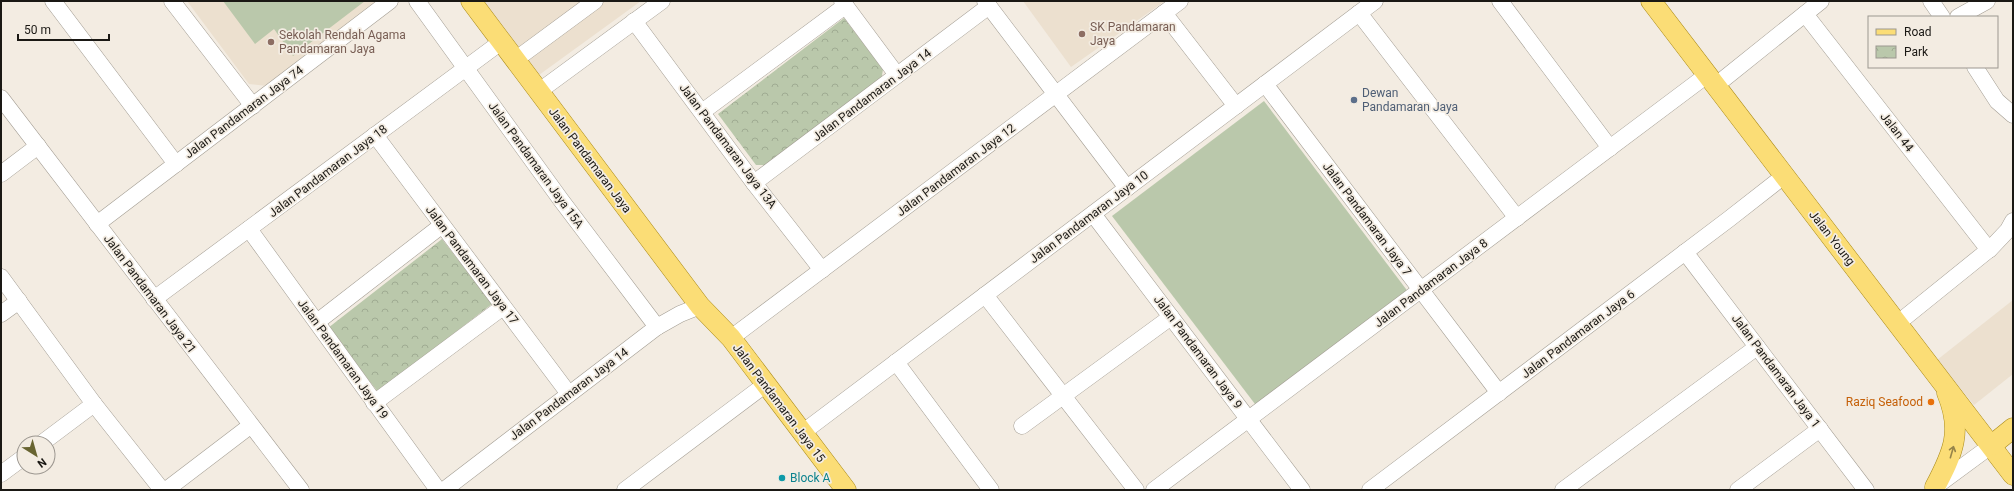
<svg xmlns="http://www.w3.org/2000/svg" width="2014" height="491" viewBox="0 0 2014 491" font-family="Roboto,sans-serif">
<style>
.built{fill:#ece0cf}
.grass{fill:#bac8ab}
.park{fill:url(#park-crowns)}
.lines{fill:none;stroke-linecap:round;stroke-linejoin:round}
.minor-casing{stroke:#a39d93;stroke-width:17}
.major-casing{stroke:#aa8a18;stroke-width:21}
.minor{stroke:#fff;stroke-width:16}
.major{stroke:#fbdd76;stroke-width:20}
.oneway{stroke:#96844a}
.education-dot{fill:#8d6e63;stroke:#f3ece2;stroke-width:1.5}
.service-dot{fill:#5c6f8a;stroke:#f3ece2;stroke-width:1.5}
.food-dot{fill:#e8710a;stroke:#f3ece2;stroke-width:1.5}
.culture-dot{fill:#0f9aa8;stroke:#f3ece2;stroke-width:1.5}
.labels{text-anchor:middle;stroke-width:3.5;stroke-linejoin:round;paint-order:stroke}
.education-label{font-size:12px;fill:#785e54;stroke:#f3ece2;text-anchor:start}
.service-label{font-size:12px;fill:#4e5e75;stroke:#f3ece2;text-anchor:start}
.street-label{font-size:12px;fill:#1a1814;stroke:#f3ece2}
.food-label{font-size:12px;fill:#c56008;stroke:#f3ece2;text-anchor:end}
.culture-label{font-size:12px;fill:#0d838f;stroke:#f3ece2;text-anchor:start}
</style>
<defs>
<pattern id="park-crowns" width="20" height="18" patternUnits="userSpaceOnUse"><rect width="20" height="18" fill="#bac8ab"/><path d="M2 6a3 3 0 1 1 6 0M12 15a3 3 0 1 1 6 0" fill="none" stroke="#9fab92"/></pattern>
</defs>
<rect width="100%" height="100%" fill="#f3ece2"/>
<g class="built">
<path d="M187 1H378L267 86 249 84Z"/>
<path d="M483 1H641L539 75Z"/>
<path d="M1023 1H1165L1071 67Z"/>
<path d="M2013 300V374L1974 405 1937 360Z"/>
</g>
<g class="grass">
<path d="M223 1H365L293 56 274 29 255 44Z"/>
<path d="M1264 101 1409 293 1258 408 1112 216Z"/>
</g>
<g class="park">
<path d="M844 18 883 69 881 82 770 165H756L718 114Z"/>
<path d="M442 239 492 304 378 392 328 328Z"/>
</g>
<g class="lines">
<defs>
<g id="minor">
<path d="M53 1 176 164"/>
<path d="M172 1 253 106"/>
<path d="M417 1 561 200 657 327"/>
<path d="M842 1 897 75"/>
<path d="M985 1 1127 188"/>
<path d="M1500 1 1610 148"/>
<path d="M1931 1 1942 17"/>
<path d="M1164 13 1236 106"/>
<path d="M1359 13 1517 218"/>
<path d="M1805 14 1989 250"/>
<path d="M1958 17 1987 1"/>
<path d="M634 21 754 183 822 270"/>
<path d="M515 60 595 1"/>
<path d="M1975 67 1997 101 2013 115"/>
<path d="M1265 84 1499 393"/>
<path d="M1715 86 1821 1"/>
<path d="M538 92 662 1"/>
<path d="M1 98 301 490"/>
<path d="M702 112 845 6"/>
<path d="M375 135 569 394"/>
<path d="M1 174 38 146"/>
<path d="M754 183 989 6"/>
<path d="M1093 214 1302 490"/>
<path d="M97 224 390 1"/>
<path d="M249 229 438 490"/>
<path d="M1685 252 1866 490"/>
<path d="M1 277 94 404 162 490"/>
<path d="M985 295 1136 490"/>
<path d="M154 299 501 42"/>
<path d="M1 314 19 301"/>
<path d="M317 322 441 226"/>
<path d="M1898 323 1991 248 2008 230 2013 221"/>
<path d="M731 338 1180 1"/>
<path d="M896 362 991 490"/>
<path d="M374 403 503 307"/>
<path d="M1022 426 1171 317"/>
<path d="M802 433 1375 1"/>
<path d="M42 443 94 404"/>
<path d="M1 474 24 457"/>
<path d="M1935 487 1992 445"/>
<path d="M166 490 250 426"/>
<path d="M444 490 657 327 680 314 700 306"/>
<path d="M625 490 766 384"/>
<path d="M1154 490 1707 75"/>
<path d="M1370 490 1729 219 1784 176"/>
<path d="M1563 490 1757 347"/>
<path d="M1738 490 1820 429"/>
</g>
<g id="major">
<path d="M471 1 700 306 731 338 846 490"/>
<path d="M1651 1 2013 475"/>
<path d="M1992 445 2013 428"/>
<path d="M1935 487C1953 453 1963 431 1947 393"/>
</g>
</defs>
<use href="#minor" class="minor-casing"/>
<use href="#major" class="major-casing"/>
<use href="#minor" class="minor"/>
<use href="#major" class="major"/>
</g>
<defs><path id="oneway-shaft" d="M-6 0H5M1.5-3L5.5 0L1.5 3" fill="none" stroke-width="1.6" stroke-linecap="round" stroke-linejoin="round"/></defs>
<use class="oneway" href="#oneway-shaft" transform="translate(1952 452) rotate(-74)"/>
<g class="education-dot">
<circle cx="1082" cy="34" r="4"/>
<circle cx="271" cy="42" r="4"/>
</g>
<circle class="service-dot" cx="1354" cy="100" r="4"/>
<circle class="food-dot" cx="1931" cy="402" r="4"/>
<circle class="culture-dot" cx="782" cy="478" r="4"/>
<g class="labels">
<g class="education-label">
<text x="1090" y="31">SK Pandamaran<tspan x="1090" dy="14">Jaya</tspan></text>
<text x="279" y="39">Sekolah Rendah Agama<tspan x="279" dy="14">Pandamaran Jaya</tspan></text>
</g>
<g class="service-label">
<text x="1362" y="97">Dewan<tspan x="1362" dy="14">Pandamaran Jaya</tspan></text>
</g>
<g class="street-label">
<text transform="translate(872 95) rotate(-37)" y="4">Jalan Pandamaran Jaya 14</text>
<text transform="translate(244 112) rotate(-37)" y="4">Jalan Pandamaran Jaya 74</text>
<text transform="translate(1897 132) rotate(52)" y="4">Jalan 44</text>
<text transform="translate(728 146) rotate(53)" y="4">Jalan Pandamaran Jaya 13A</text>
<text transform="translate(590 160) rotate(53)" y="4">Jalan Pandamaran Jaya</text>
<text transform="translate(536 165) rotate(54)" y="4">Jalan Pandamaran Jaya 15A</text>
<text transform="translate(956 170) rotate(-37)" y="4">Jalan Pandamaran Jaya 12</text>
<text transform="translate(328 171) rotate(-37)" y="4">Jalan Pandamaran Jaya 18</text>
<text transform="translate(1089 217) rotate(-37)" y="4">Jalan Pandamaran Jaya 10</text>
<text transform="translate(1367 219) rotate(53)" y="4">Jalan Pandamaran Jaya 7</text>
<text transform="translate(1832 238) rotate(52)" y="4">Jalan Young</text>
<text transform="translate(472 265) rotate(53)" y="4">Jalan Pandamaran Jaya 17</text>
<text transform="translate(1431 283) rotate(-37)" y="4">Jalan Pandamaran Jaya 8</text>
<text transform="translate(150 294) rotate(53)" y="4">Jalan Pandamaran Jaya 21</text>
<text transform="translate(1578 334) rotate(-37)" y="4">Jalan Pandamaran Jaya 6</text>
<text transform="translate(1198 352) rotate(53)" y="4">Jalan Pandamaran Jaya 9</text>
<text transform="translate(343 359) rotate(54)" y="4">Jalan Pandamaran Jaya 19</text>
<text transform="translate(1776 371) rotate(53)" y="4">Jalan Pandamaran Jaya 1</text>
<text transform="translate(569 394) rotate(-37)" y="4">Jalan Pandamaran Jaya 14</text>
<text transform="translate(779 403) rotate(53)" y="4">Jalan Pandamaran Jaya 15</text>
</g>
<g class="food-label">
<text x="1923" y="406">Raziq Seafood</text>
</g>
<g class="culture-label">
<text x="790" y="482">Block A</text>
</g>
</g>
<rect width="2014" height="491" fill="none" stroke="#1a1814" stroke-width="4"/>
<rect x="1868" y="16" width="130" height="52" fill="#f3ece2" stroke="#9c9790"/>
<rect x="1876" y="29" width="20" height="6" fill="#fbdd76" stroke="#9c9790"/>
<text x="1904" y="36" font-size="12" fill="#1a1814">Road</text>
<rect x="1876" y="46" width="20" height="12" fill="url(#park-crowns)" stroke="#9c9790"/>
<text x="1904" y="56" font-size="12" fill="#1a1814">Park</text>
<g transform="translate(36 455) rotate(143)"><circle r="19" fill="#f3ece2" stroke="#9c9790"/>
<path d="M0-3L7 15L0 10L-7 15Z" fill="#686431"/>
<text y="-6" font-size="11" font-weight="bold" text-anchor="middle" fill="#1a1814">N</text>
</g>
<path d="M18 34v6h91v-6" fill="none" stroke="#1a1814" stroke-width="2"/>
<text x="24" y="34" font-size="12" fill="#1a1814" stroke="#f3ece2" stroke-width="3" paint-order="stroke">50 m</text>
</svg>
